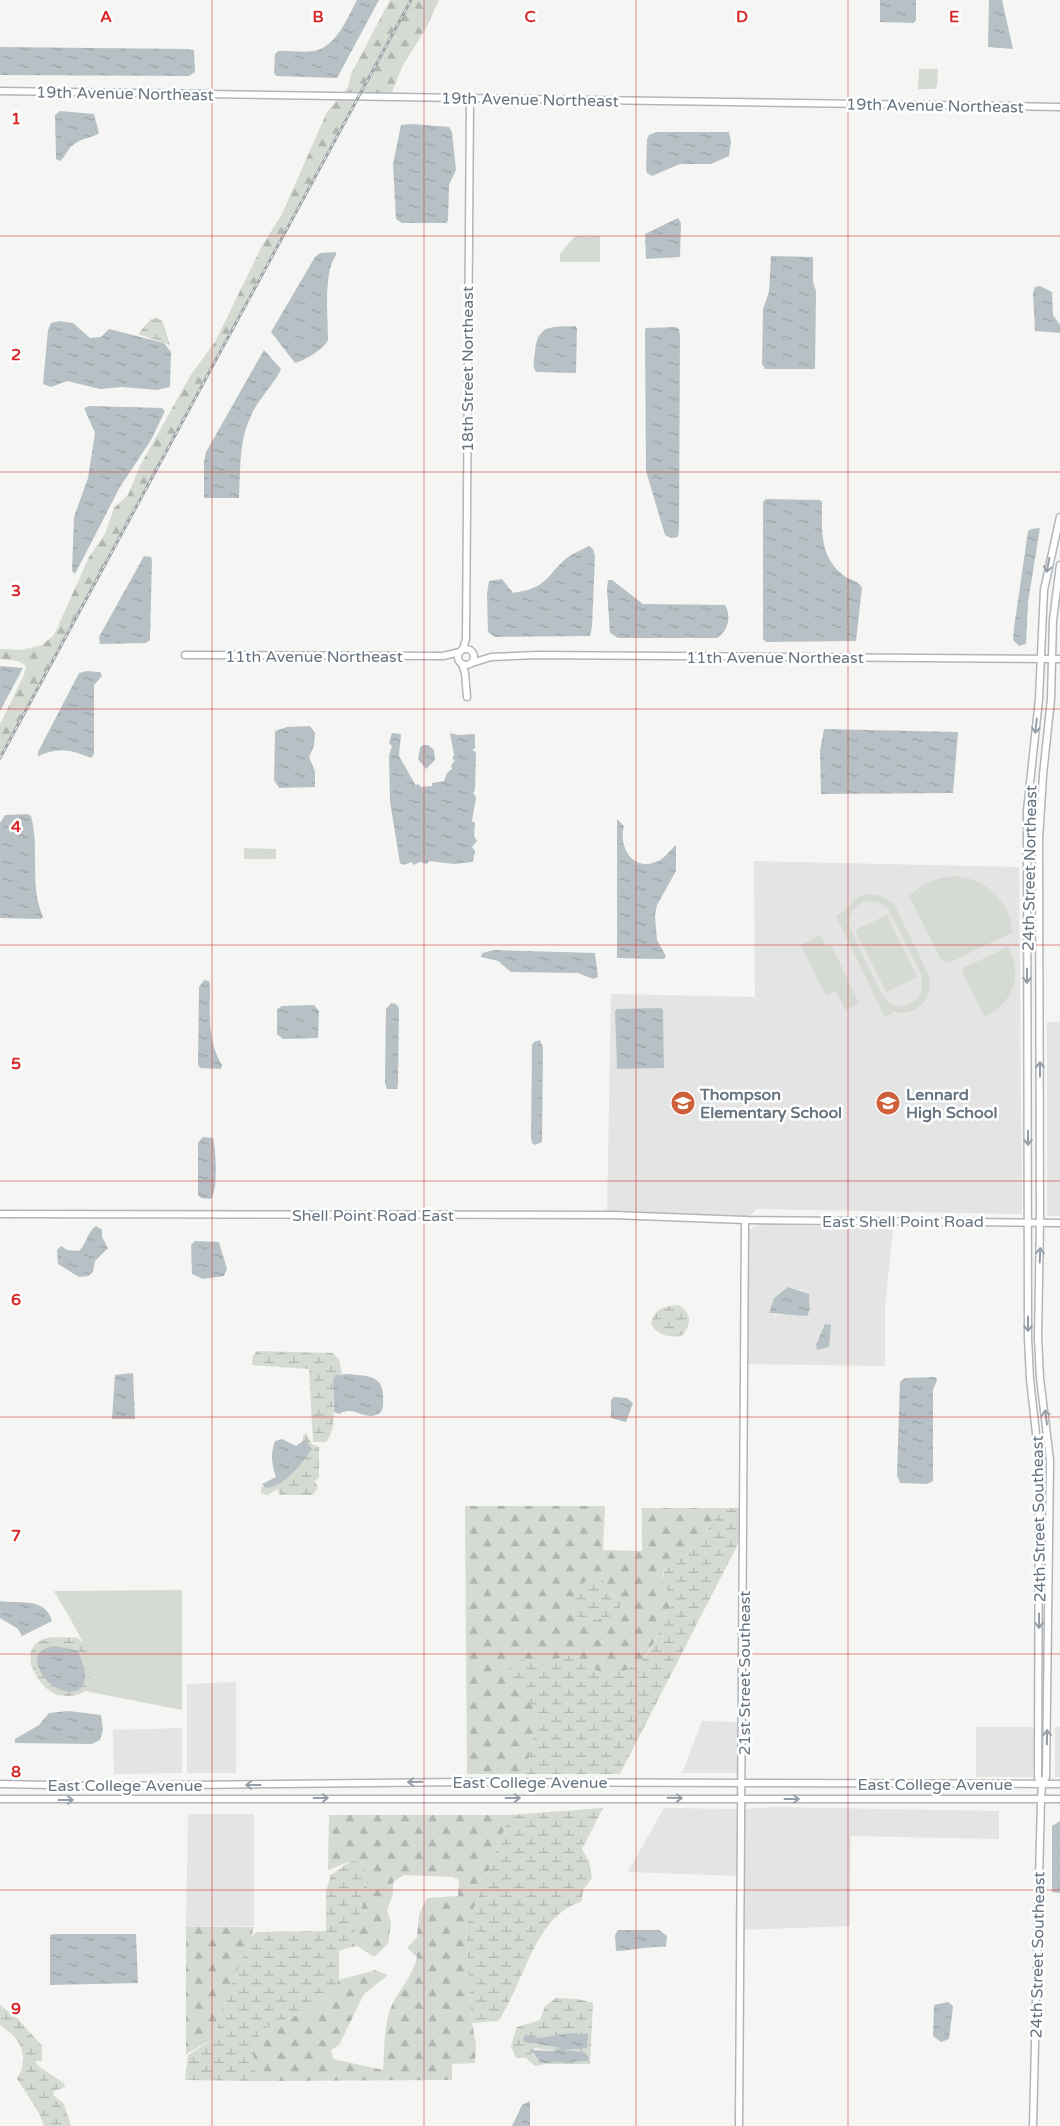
<svg xmlns="http://www.w3.org/2000/svg" width="1060" height="2126" viewBox="0 0 1060 2126" font-family="'Varela Round',sans-serif">
<style>
.built{fill:#e3e4e3;fill-rule:evenodd}
.green{fill:#d5dad2;fill-rule:evenodd}
.forest{fill:url(#forest-firs);fill-rule:evenodd}
.wetland{fill:url(#wetland-marsh);fill-rule:evenodd}
.water{fill:url(#water-ripples)}
.lines{fill:none;stroke-linecap:round;stroke-linejoin:round}
.secondary-casing{stroke:#b2b6ba;stroke-width:9}
.secondary{stroke:#fff;stroke-width:6}
.rail-casing{stroke:#9fa5a9;stroke-width:3}
.rail{stroke:#fff;stroke-width:1;stroke-dasharray:4;stroke-linecap:butt}
.oneway{stroke:#959ea6}
.grid{fill:none;stroke:#d62828;stroke-width:1;stroke-opacity:0.55}
.labels{text-anchor:middle;stroke-width:5;stroke-linejoin:round;paint-order:stroke}
.street-label{font-size:16px;fill:#687580;stroke:#fff}
.poi-label{font-size:16px;font-weight:bold;fill:#687580;stroke:#fff;text-anchor:start}
.grid-label{font-size:16px;text-anchor:middle;font-weight:bold;fill:#d62828;stroke:#fff;stroke-width:5;stroke-linejoin:round;paint-order:stroke}
</style>
<defs>
<pattern id="forest-firs" width="22" height="20" patternUnits="userSpaceOnUse" patternTransform="scale(1.25)"><rect width="22" height="20" fill="#d5dad2"/><path d="M5 1l3.5 6h-7zM16 11l3.5 6h-7z" fill="#b1b5b0"/></pattern>
<pattern id="wetland-marsh" width="20" height="14" patternUnits="userSpaceOnUse" patternTransform="scale(1.25)"><rect width="20" height="14" fill="#d5dad2"/><path d="M1 5h8M5 5V1M11 12h8M15 12V8" fill="none" stroke="#b1b5b0"/></pattern>
<pattern id="water-ripples" width="26" height="14" patternUnits="userSpaceOnUse" patternTransform="scale(1.25)"><rect width="26" height="14" fill="#b7c1c5"/><path d="M2 4q2-2 4 0t4 0M15 11q2-2 4 0t4 0" fill="none" stroke="#99a1a5"/></pattern>
</defs>
<rect width="100%" height="100%" fill="#f5f5f3"/>
<g class="built">
<path d="M754 861 1019 867 1022 1214 757 1209 745 1220 607 1213 611 994 755 997Z"/>
<rect x="1047" y="1022" width="13" height="194"/>
<path d="M759 1224 893 1229 885 1307V1366L747 1364V1231ZM788 1287 804 1291 810 1297V1312L775 1315 769 1313 774 1298Z"/>
<path d="M236 1682V1773H187V1684Z"/>
<path d="M702 1721 741 1722V1773H682Z"/>
<path d="M976 1727H1035L1033 1777H976Z"/>
<rect x="1055" y="1727" width="5" height="50"/>
<path d="M182 1728V1773L114 1774 113 1730Z"/>
<path d="M773 1807 999 1811V1839L851 1836 850 1926 742 1930 745 1809Z"/>
<path d="M664 1808 740 1809 737 1930H735L737 1876 628 1872Z"/>
<path d="M188 1814H254V1926L186 1927Z"/>
</g>
<g class="green">
<path d="M919 69H938L937 86 935 89H918Z"/>
<path d="M575 236H585V238L587 236H600V262H560V254Z"/>
<path d="M244 848 276 849V859H244Z"/>
<path d="M956 876C988 880 1008 900 1013 932L949 963 941 960 909 896C923 883 937 877 956 876Z"/>
<path d="M867 894 881 896 894 904 929 976C934 999 915 1019 892 1011V1013L885 1017 836 916C848 911 852 898 867 894ZM866 901 878 902 889 910 922 976V992C916 1005 899 1011 887 1001 880 994 849 929 849 921 850 911 857 904 866 901Z"/>
<path d="M887 915 917 977 886 992 855 930Z"/>
<path d="M820 935 826 947 831 945 859 1003 845 1010 836 991 826 996 801 945Z"/>
<path d="M1008 947C1023 975 1013 1003 985 1017L962 971 963 968Z"/>
<path d="M182 1590V1710L85 1691C103 1662 68 1617 54 1591Z"/>
</g>
<g class="forest">
<path d="M390 0H439L426 28 402 67 391 95 342 94 348 87 351 74Z"/>
<path d="M338 99 355 100 0 755V724L24 675 26 666 18 661 0 659V649L21 650 42 645 54 635 89 557 105 534 114 508 128 495 140 466 190 376 215 342 262 246 282 214 327 112Z"/>
<path d="M465 1506H605L603 1550 642 1551V1508H719L705 1534 692 1545 686 1556 681 1557 664 1570 662 1577 670 1593 671 1610C659 1619 660 1633 652 1646 641 1666 622 1678 598 1671 592 1670 587 1664 581 1662 573 1661 563 1662 554 1662L551 1666 542 1667 531 1659 508 1672C514 1691 531 1698 538 1713 540 1718 527 1763 525 1774H467ZM587 1578H602L608 1590 618 1599 617 1612 597 1620 574 1612 577 1593Z"/>
<path d="M329 1815H510L466 1928 472 2023 476 2044 475 2063 452 2064V2080L257 2081 252 2047 264 2029 321 2005 339 1980 375 1970 388 1975 364 1994 339 2045 331 2050 333 2059 383 2070C385 2048 383 2021 394 2001 402 1986 413 1975 417 1957L407 1948 417 1937 419 1915 427 1898 458 1896 459 1880 453 1877 404 1875 393 1882V1894L387 1910 391 1922 388 1944 374 1957 357 1946 351 1948 367 1888 365 1862 351 1861 328 1870Z"/>
<path d="M186 1927H253L252 1937 226 1997 215 2038 186 2054Z"/>
</g>
<g class="wetland">
<path d="M156 318 162 320 170 345 138 334 151 319Z"/>
<path d="M679 1305C691 1314 692 1322 683 1335 672 1339 655 1335 651 1323 655 1308 665 1306 679 1305Z"/>
<path d="M257 1351 333 1353 339 1360 342 1374 336 1375C328 1396 341 1424 326 1442H313L309 1369 252 1365 253 1356Z"/>
<path d="M306 1433 312 1444 319 1447V1477L315 1481 318 1488 313 1495H280L277 1489C270 1492 270 1498 261 1493V1486L265 1488C291 1480 294 1464 306 1441H303V1435Z"/>
<path d="M719 1508H741V1538L620 1774H525C527 1763 540 1718 537 1712 530 1700 517 1690 510 1678L508 1672 510 1662 531 1659C558 1677 551 1652 571 1656 581 1658 589 1669 598 1671 623 1678 647 1663 656 1639 660 1627 661 1618 671 1609L670 1593 663 1585C661 1568 671 1559 686 1556L692 1545 705 1534Z"/>
<path d="M593 1577 602 1578 608 1590 621 1602C621 1621 591 1621 578 1617L574 1613 576 1593 587 1578Z"/>
<path d="M76 1637C88 1645 89 1658 90 1671 91 1690 84 1696 66 1696 62 1695 58 1696 55 1694 38 1686 17 1651 42 1640 53 1635 65 1639 76 1637ZM78 1653 85 1670 73 1692 67 1691Z"/>
<path d="M603 1808 582 1849 589 1861 592 1878 584 1889 581 1902C534 1915 524 1985 498 2021L472 2023 466 1928 510 1815Z"/>
<path d="M351 1861 365 1862 367 1888 351 1947 339 1951V1980L321 2005 264 2029 252 2047 257 2081 185 2080 188 2055 215 2038 226 1997 252 1937 256 1932 326 1931V1891L331 1875Z"/>
<path d="M556 1998 578 1999 593 2003 590 2064H545L535 2066 526 2058H516L511 2046 517 2027 540 2020 545 2006ZM569 2033 588 2034 565 2048 564 2050 583 2052 541 2063 531 2053 535 2048 555 2051 562 2048 532 2044 525 2035 538 2038Z"/>
<path d="M0 2005 18 2019 42 2046V2061H35L38 2066 64 2083 65 2087 54 2091 53 2095 64 2104 71 2126H44L39 2113 17 2079C25 2066 26 2050 15 2038 11 2032 4 2030 0 2024Z"/>
</g>
<g class="water">
<path d="M357 0H379L337 78 276 76 274 72 275 54 278 51C290 50 302 53 313 51 336 48 347 18 357 0Z"/>
<path d="M880 0H916V20L913 23 880 22Z"/>
<path d="M989 0H1002L1013 49 988 47Z"/>
<path d="M0 47 185 49 194 50 195 72 189 76 0 75Z"/>
<path d="M60 111 94 114 99 133C92 138 83 138 76 143 67 148 67 155 60 161L56 159 55 115Z"/>
<path d="M412 124 449 127 452 132 456 170 449 185 448 221 446 223H402L396 219 393 164 401 125Z"/>
<path d="M656 132H729L731 142 729 156 711 164H680L652 176 647 173 646 169 647 139 649 135Z"/>
<path d="M678 218 681 223 680 257 646 259 645 234Z"/>
<path d="M336 252V255C323 273 328 317 328 340 324 349 304 361 295 363L271 332 315 257 320 253Z"/>
<path d="M771 256 813 257V282L816 291 815 369H765L762 364 763 309 769 292Z"/>
<path d="M1040 286 1052 292 1053 315 1060 325V333L1035 331 1033 293 1035 287Z"/>
<path d="M59 321 73 323 90 338 101 337 109 329 164 343 171 352 170 387 157 390 122 387 100 389 67 381 51 387 43 384 48 330 51 323Z"/>
<path d="M575 326 577 328 576 373 536 372C532 365 534 359 535 352 537 324 552 327 575 326Z"/>
<path d="M675 327 679 329 680 335 679 529 678 537 671 538 665 535 646 471 645 331 646 328Z"/>
<path d="M264 350 281 369C280 375 260 399 255 408 238 438 241 465 239 498H204V462L206 452Z"/>
<path d="M90 406 162 408 165 411 151 440 120 487 75 574 72 571 74 517 88 478 95 433 84 408Z"/>
<path d="M766 499 820 500 822 502C822 530 819 556 843 575 849 580 858 580 862 588L856 641 766 642 763 639V502Z"/>
<path d="M1040 528 1028 602 1026 644 1019 646 1013 640 1014 628 1028 531 1031 529Z"/>
<path d="M589 546 593 549 595 556 592 627 590 636 495 637 488 632 487 593 489 581 502 579 513 593C553 587 545 573 571 555 577 552 583 549 589 546Z"/>
<path d="M144 556 151 557 152 560 150 640 146 643 100 644 99 637Z"/>
<path d="M608 580H612L643 604 725 605C732 617 728 631 717 638H618L610 633 607 590Z"/>
<path d="M0 666 23 668 0 711Z"/>
<path d="M87 671 100 672 102 676 94 685V754L91 758C69 749 60 747 38 756V752L79 673Z"/>
<path d="M310 726 315 733 314 746 309 757 315 771V787L279 788 274 780 275 731 287 727Z"/>
<path d="M824 729 958 732 953 793 821 794 820 751Z"/>
<path d="M392 733 401 734 399 756 416 786 418 784 421 787 432 786V783L444 781 447 773 452 769 451 766 455 760 452 759 454 755 450 733 458 735 475 734V748L472 750 476 752 475 790 473 793 476 797 472 821 475 823 474 836 477 841 472 847 475 851 473 862 454 864 429 861 427 864 420 862 413 865 412 862 404 865 400 863 390 802 389 755 392 746 389 743Z"/>
<path d="M423 745H428L434 750 435 760 426 769 418 759 420 748Z"/>
<path d="M27 814 31 816C40 849 29 884 43 917L41 919 0 918V823L5 815Z"/>
<path d="M617 819 624 826C618 847 633 873 658 861 665 858 670 850 676 845V871L657 905 655 915 657 940 666 956 664 959 617 958Z"/>
<path d="M494 950 595 953 598 977 593 979 578 973 511 972 498 961 481 957 482 953Z"/>
<path d="M204 980 209 981 210 987C210 1015 207 1040 222 1065L221 1069 200 1068 198 1064 199 987Z"/>
<path d="M391 1003 396 1004 399 1008 398 1085 397 1089H387L385 1083 386 1009Z"/>
<path d="M314 1005 319 1011 318 1038 283 1039 277 1034V1009L282 1006Z"/>
<path d="M661 1008 663 1010 664 1068 617 1069 615 1011 617 1009Z"/>
<path d="M540 1040 543 1048 542 1142 535 1145 532 1143 531 1137 532 1045 534 1042Z"/>
<path d="M203 1137 213 1138C216 1150 218 1190 211 1199L201 1198 198 1195V1143Z"/>
<path d="M96 1226 102 1230V1237L108 1248 95 1261 93 1272 88 1276 79 1277 58 1264 57 1250 61 1246 67 1250 79 1251C87 1243 87 1232 96 1226Z"/>
<path d="M195 1241 219 1242 227 1269 224 1276 203 1279 192 1274 191 1245Z"/>
<path d="M788 1287 809 1294 810 1310 807 1316 769 1313 774 1298Z"/>
<path d="M825 1324 831 1325 829 1347 817 1350 816 1345Z"/>
<path d="M133 1373 135 1419H112L115 1375Z"/>
<path d="M347 1374C365 1376 383 1374 383 1396 383 1402 384 1407 381 1412 366 1424 355 1404 339 1414L334 1412 333 1379 336 1375Z"/>
<path d="M935 1377 937 1380 933 1390V1481L927 1484 900 1483 897 1475 900 1382 905 1378Z"/>
<path d="M614 1397 627 1398 633 1403 626 1422 611 1418V1400Z"/>
<path d="M282 1439 296 1446 303 1441H306L312 1449C301 1464 285 1487 265 1488L262 1484 276 1477C272 1466 270 1453 275 1441Z"/>
<path d="M0 1601C21 1604 45 1597 52 1621L22 1636 18 1629 0 1618Z"/>
<path d="M56 1646 78 1651C81 1660 86 1668 85 1678 82 1709 31 1683 38 1654L46 1648Z"/>
<path d="M69 1711 101 1715 103 1730 100 1740 92 1744 15 1743V1739L39 1725 49 1713Z"/>
<path d="M1060 1821V1893L1052 1892V1826Z"/>
<path d="M618 1930H659L667 1936 666 1947C648 1946 633 1951 616 1951L615 1935Z"/>
<path d="M54 1934H136L138 1983 50 1985V1935Z"/>
<path d="M948 2002 953 2006 949 2039 941 2042 933 2036 934 2005Z"/>
<path d="M569 2033 588 2034 587 2048 564 2050 583 2052 589 2057 588 2061 541 2063 530 2050 555 2051 561 2048 524 2042 523 2039 525 2035 538 2038Z"/>
<path d="M530 2101V2126H512L522 2105Z"/>
</g>
<g class="lines">
<defs>
<g id="secondary">
<path d="M0 91 1060 107"/>
<circle cx="466" cy="657" r="8"/>
<path d="M463 649 466 639 470 99"/>
<path d="M185 655 443 656 460 652"/>
<path d="M472 663 491 657 537 655 1060 659"/>
<path d="M462 664 465 673 467 697"/>
<path d="M0 1214 613 1215 745 1220 1060 1223"/>
<path d="M0 1784 100 1786 464 1782 1060 1784"/>
<path d="M1042 1784 1038 1778 1039 1461 1030 1379 1028 1338 1027 811 1039 699 1044 590 1060 517"/>
<path d="M0 1799H1060"/>
<path d="M739 2126 745 1220"/>
<path d="M1033 2126 1041 1799 1042 1784 1046 1777 1050 1460 1040 1378 1038 1338 1040 1222 1039 840 1043 775 1051 699 1053 620 1060 565"/>
</g>
</defs>
<use href="#secondary" class="secondary-casing"/>
<use href="#secondary" class="secondary"/>
<defs>
<path id="rail" d="M0 758 411 0"/>
</defs>
<use href="#rail" class="rail-casing"/>
<use href="#rail" class="rail"/>
</g>
<defs><path id="oneway-shaft" d="M-6 0H5M1.5-3L5.5 0L1.5 3" fill="none" stroke-width="1.6" stroke-linecap="round" stroke-linejoin="round" transform="scale(1.25)"/></defs>
<g class="oneway">
<use href="#oneway-shaft" transform="translate(1048 565) rotate(101)"/>
<use href="#oneway-shaft" transform="translate(1036 726) rotate(96)"/>
<use href="#oneway-shaft" transform="translate(1027 976) rotate(90)"/>
<use href="#oneway-shaft" transform="translate(1040 1069) rotate(-90)"/>
<use href="#oneway-shaft" transform="translate(1028 1138) rotate(90)"/>
<use href="#oneway-shaft" transform="translate(1040 1255) rotate(-88)"/>
<use href="#oneway-shaft" transform="translate(1028 1324) rotate(90)"/>
<use href="#oneway-shaft" transform="translate(1046 1417) rotate(-98)"/>
<use href="#oneway-shaft" transform="translate(1039 1621) rotate(90)"/>
<use href="#oneway-shaft" transform="translate(1047 1737) rotate(-89)"/>
<use href="#oneway-shaft" transform="translate(415 1782) rotate(179)"/>
<use href="#oneway-shaft" transform="translate(253 1785) rotate(180)"/>
<use href="#oneway-shaft" transform="translate(321 1798)"/>
<use href="#oneway-shaft" transform="translate(513 1798)"/>
<use href="#oneway-shaft" transform="translate(675 1798) rotate(1)"/>
<use href="#oneway-shaft" transform="translate(792 1799)"/>
<use href="#oneway-shaft" transform="translate(66 1800)"/>
</g>
<path class="grid" d="M212 0V2126M424 0V2126M636 0V2126M848 0V2126M0 236H1060M0 472H1060M0 709H1060M0 945H1060M0 1181H1060M0 1417H1060M0 1654H1060M0 1890H1060"/>
<defs>
<symbol id="school-disc" viewBox="-11 -11 22 22"><circle r="9.5" fill="#cd5f3b" stroke="#fff"/><path d="M0-5L7-2L0 1L-7-2ZM-4 1L0 2.5L4 1V4Q0 6-4 4Z" fill="#fff"/></symbol>
</defs>
<g fill-rule="evenodd">
<use href="#school-disc" x="669" y="1089" width="28" height="28"/>
<use href="#school-disc" x="874" y="1089" width="28" height="28"/>
</g>
<g class="labels">
<g class="street-label">
<text transform="translate(125 93) rotate(1)" y="6">19th Avenue Northeast</text>
<text transform="translate(530 99) rotate(1)" y="6">19th Avenue Northeast</text>
<text transform="translate(935 105) rotate(1)" y="6">19th Avenue Northeast</text>
<text transform="translate(467 369) rotate(-90)" y="6">18th Street Northeast</text>
<text x="314" y="662">11th Avenue Northeast</text>
<text x="775" y="663">11th Avenue Northeast</text>
<text transform="translate(1029 868) rotate(-89)" y="6">24th Street Northeast</text>
<text x="373" y="1221">Shell Point Road East</text>
<text x="903" y="1227">East Shell Point Road</text>
<text transform="translate(1038 1519) rotate(-91)" y="6">24th Street Southeast</text>
<text transform="translate(744 1673) rotate(-90)" y="6">21st Street Southeast</text>
<text x="530" y="1788">East College Avenue</text>
<text x="935" y="1790">East College Avenue</text>
<text x="125" y="1791">East College Avenue</text>
<text transform="translate(1037 1955) rotate(-89)" y="6">24th Street Southeast</text>
</g>
<g class="poi-label">
<text x="700" y="1100">Thompson<tspan x="700" dy="18">Elementary School</tspan></text>
<text x="906" y="1100">Lennard<tspan x="906" dy="18">High School</tspan></text>
</g>
</g>
<g class="grid-label">
<text x="106" y="22">A</text>
<text x="318" y="22">B</text>
<text x="530" y="22">C</text>
<text x="742" y="22">D</text>
<text x="954" y="22">E</text>
<text x="16" y="124">1</text>
<text x="16" y="360">2</text>
<text x="16" y="596">3</text>
<text x="16" y="832">4</text>
<text x="16" y="1069">5</text>
<text x="16" y="1305">6</text>
<text x="16" y="1541">7</text>
<text x="16" y="1777">8</text>
<text x="16" y="2014">9</text>
</g>
</svg>
